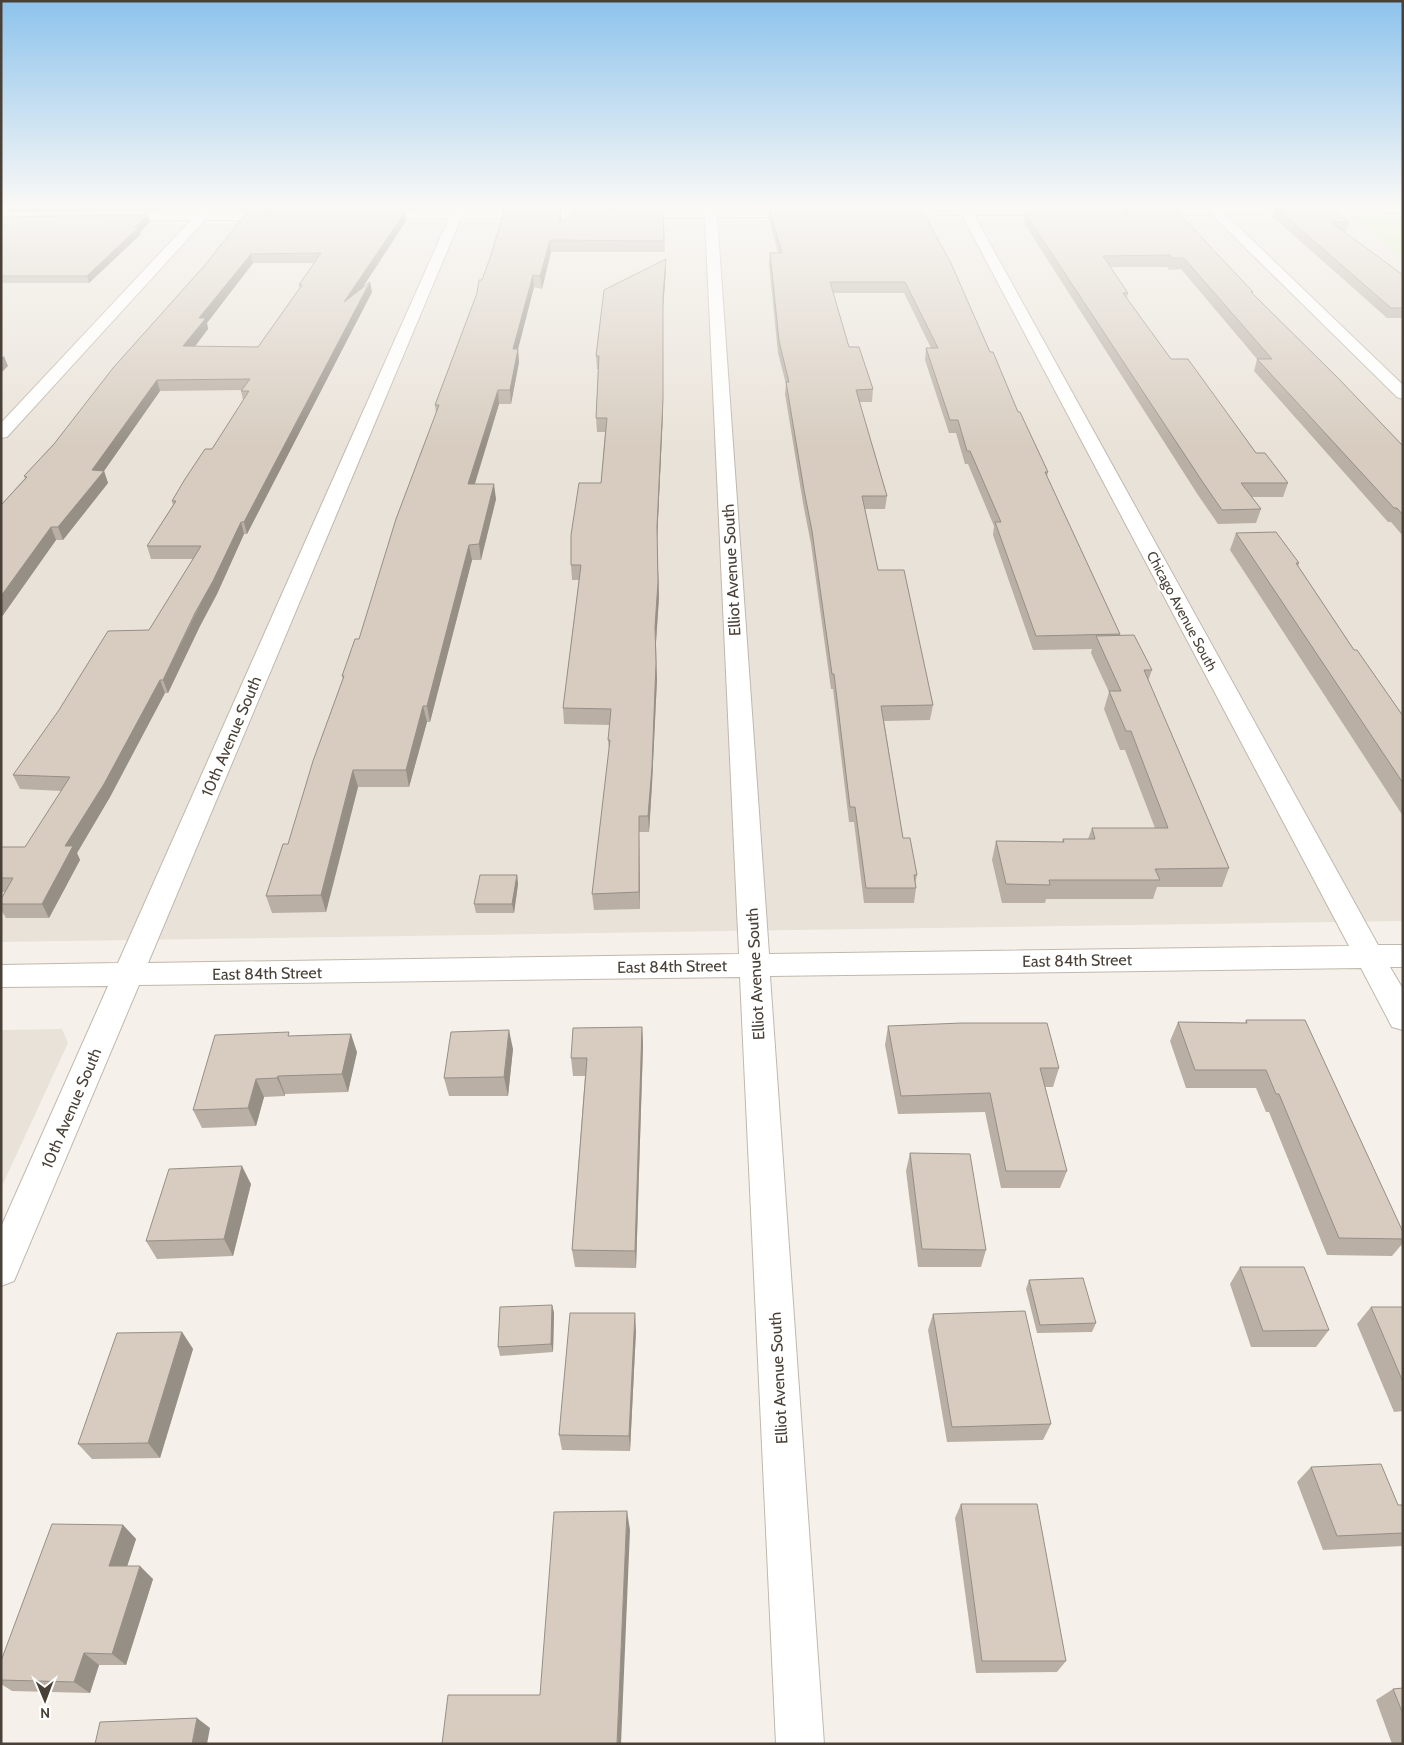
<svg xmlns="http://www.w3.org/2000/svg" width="1404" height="1745" viewBox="0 0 1404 1745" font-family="Cabin,sans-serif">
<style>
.residential{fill:#e9e2d8}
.green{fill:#d5eab2}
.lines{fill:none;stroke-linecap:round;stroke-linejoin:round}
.minor-casing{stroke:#c1b8ac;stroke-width:2}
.minor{fill:#fff;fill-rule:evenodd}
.wall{fill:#b9afa4;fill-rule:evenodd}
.shaded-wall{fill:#968f86}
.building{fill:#d7ccbf;stroke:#968f86;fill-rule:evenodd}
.labels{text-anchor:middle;stroke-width:4;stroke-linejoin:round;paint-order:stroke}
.far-street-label{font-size:14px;fill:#494138;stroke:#fff}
.street-label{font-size:16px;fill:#494138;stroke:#fff}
</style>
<rect width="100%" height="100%" fill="#f5f1ea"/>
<g class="residential">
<path d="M1 204H1334L1 212Z"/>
<path d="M1351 217 1403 258V921L1 942V225Z"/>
<path d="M62 1029 68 1043 1 1188V1030Z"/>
</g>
<path class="green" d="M1351 217H1403V258Z"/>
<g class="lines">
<defs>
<g id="minor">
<path d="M209 204 215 208 211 213 281 212 287 216 281 220H205L7 437 1 438V423L191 220 112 221 108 220 106 217 108 214 198 213 205 205Z"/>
<path d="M455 204H467L464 211 704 210V204H716V210L806 209 812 213 806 217H717L769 954 1349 946 962 215 887 216 881 212 887 208H958L956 204H968L970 208 1204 207 1202 204H1215L1217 206 1403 205V213L1225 214 1403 385V399L1397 397 1211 214 974 215 1378 945H1403V967H1390L1403 989V1030L1392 1027 1361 968 770 976 824 1744H776L740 977 139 985 14 1281 1 1286V1227L108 986 1 987V965L118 963 449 218 369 219 363 215 369 211H452ZM705 217 739 954 148 963 461 218Z"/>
</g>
</defs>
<use href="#minor" class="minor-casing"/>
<use href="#minor" class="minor"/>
</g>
<g class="wall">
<path d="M5 204H169L161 211 8 212Z"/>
<path d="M257 204H417L414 209 258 211Z"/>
<path d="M509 204H563V209H510Z"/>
<path d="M595 204H663L665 252H551L542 289 534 287 518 349 519 362 511 404H499L475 484 496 499 481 560H472L430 722H427L409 787H358L326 912 272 913 266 896 288 844 343 679 342 676 359 639 436 413 435 405 482 280 561 221 595 209Z"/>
<path d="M765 204H914L913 206 766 208Z"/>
<path d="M1110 204H1154V205L1111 206Z"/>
<path d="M1260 204H1307L1260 205Z"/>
<path d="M1123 206 1253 292V294L1403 446V536L1391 522H1388L1254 371 1257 359 1181 269 1169 270 1167 267H1110L1128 293 1127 299 1171 359 1256 453 1288 483 1283 497H1252L1261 509 1256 523 1218 524 1198 495 1024 223 1025 213H1122Z"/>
<path d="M920 207 990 352 1018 412 1048 472 1047 477 1120 634V635L1152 670 1148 681 1229 868 1222 887H1157L1153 899H1046L1045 903H1002L992 860 996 841 1062 842 1063 839H1088L1092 828H1155L1125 750H1120L1104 709 1109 692 1091 653 1092 649 1033 650 993 535 994 526 968 464H965L956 433H949L925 360 926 348H931L904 293H833L849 347 873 389 872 402H859L887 496 885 509H865L878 570 933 705 930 720 884 721 903 838 917 875 915 884 916 888 914 903H864L854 822H849L833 689H831L811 544 803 503 785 394 786 384 778 353 769 264 770 253H778L769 218V208Z"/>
<path d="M1275 207 1349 222 1346 231H1343L1403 275V318H1387L1272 216Z"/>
<path d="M405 212 406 221 362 288 372 292 247 534H244L217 594 200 626 168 693H165L110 797 77 853 80 860 49 918H6L1 910V899L5 892H1V847H25L62 791 20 789 13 775 149 630 193 559H151L147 546 173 505 172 501 212 449 243 400 241 391 242 390 160 391 104 471 108 483 63 540H56L1 618V505L25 478 24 476 54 444 205 265ZM253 263H314L299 285 300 288 258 347H195L208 329 207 323Z"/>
<path d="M148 215 150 222 140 232 141 234 89 283H1V217Z"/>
<path d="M666 270 663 308V412L657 541 659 597 656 642 657 679 652 784 649 832H639L640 909 594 910 592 894 609 750 608 740 610 725 564 724 563 708 579 580H572L571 565 601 483 605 432H597L596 418 598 369H597L596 356Z"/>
<path d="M1236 533 1299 563 1298 567 1354 650 1403 716V816L1230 550Z"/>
<path d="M517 875 518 884 514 913H476L474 904Z"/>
<path d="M1246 1020 1403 1232V1243L1392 1256 1327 1255 1269 1112H1266L1256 1088H1186L1170 1041 1178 1022 1245 1023Z"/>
<path d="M888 1026 1059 1068 1053 1087H1045L1067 1171 1060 1188H1001L985 1112 898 1114 885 1045Z"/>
<path d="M642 1027 643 1045 636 1268 575 1267 572 1250 585 1076H573L571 1058Z"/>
<path d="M290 1036 357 1052 348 1092 285 1094V1096L264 1097 256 1126 202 1128 193 1110Z"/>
<path d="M513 1049 508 1096H449L444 1078Z"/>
<path d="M910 1153 986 1250 981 1267H918L906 1171Z"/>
<path d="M251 1184 233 1256 157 1259 146 1241Z"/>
<path d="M1240 1267 1329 1330 1316 1347H1251L1230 1284Z"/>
<path d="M1029 1280 1096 1323 1092 1332 1037 1333 1026 1289Z"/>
<path d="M552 1305 554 1313 553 1352 500 1356 498 1347Z"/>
<path d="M1371 1307H1403V1411L1394 1412 1357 1324Z"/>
<path d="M933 1314 1051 1424 1043 1440 947 1442 928 1330Z"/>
<path d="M636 1330 630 1451 562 1450 559 1435Z"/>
<path d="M182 1332 193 1349 160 1458 92 1459 78 1444Z"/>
<path d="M1311 1467 1398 1505H1403V1546L1323 1550 1297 1482Z"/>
<path d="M961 1504 1066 1661 1057 1672 976 1673 955 1518Z"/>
<path d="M123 1525 136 1539 127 1566 153 1579 126 1665H99L90 1693 12 1691 1 1684V1661Z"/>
<path d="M1403 1688V1744H1392L1376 1700 1393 1689Z"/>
</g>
<g class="shaded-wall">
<path d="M159 204H169L161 211Z"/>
<path d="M413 204H417L414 209Z"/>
<path d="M561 209V220L560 234 559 223Z"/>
<path d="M405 212 406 221 346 313 344 302Z"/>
<path d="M148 215 150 222 140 232 141 234 89 283 87 276Z"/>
<path d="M550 240 551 252 542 289 540 276Z"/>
<path d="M251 254 253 263 207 323 208 329 186 357 183 346 199 318Z"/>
<path d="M666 259V270L663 308V412L657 541 659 597 656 642 655 627 657 527 663 296Z"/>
<path d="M533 275 534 287 518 349 519 362 511 404 510 390 513 349Z"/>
<path d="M370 282 372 292 247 534 244 522Z"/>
<path d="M4 356 8 366 1 373V358Z"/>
<path d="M157 380 160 391 104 471 108 483 63 540 58 527 92 470Z"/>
<path d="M498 390 499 404 470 499 468 484Z"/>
<path d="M494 484 496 499 481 560 479 544Z"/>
<path d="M241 522 244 534 217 594 200 626 168 693 163 680Z"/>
<path d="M51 527 56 540 1 618V596Z"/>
<path d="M469 545 472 560 430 722 427 706Z"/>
<path d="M656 663 657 679 652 784 649 832 648 816Z"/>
<path d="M160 680 165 693 110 797 77 853 80 860 49 918 42 904 65 846Z"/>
<path d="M423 706 427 722 409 787 406 770Z"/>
<path d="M353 770 358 787 326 912 321 895Z"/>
<path d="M639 816V832L640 909 639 892Z"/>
<path d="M517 875 518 884 514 913 512 904Z"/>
<path d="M642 1027 643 1045 636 1268 635 1251Z"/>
<path d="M509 1030 513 1049 508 1096 504 1077Z"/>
<path d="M351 1034 357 1052 348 1092 342 1074Z"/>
<path d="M278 1076 285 1094V1096L277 1078Z"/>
<path d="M256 1079 264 1097 256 1126 248 1108Z"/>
<path d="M242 1166 251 1184 233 1256 224 1239Z"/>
<path d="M552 1305 554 1313 553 1352 551 1344Z"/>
<path d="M635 1313 636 1330 630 1451 629 1436Z"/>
<path d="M182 1332 193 1349 160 1458 148 1443Z"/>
<path d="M627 1511 630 1530 621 1744H617Z"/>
<path d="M123 1525 136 1539 123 1579 109 1566Z"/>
<path d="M140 1566 153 1579 126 1665 112 1654Z"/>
<path d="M84 1653 99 1665 90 1693 74 1682Z"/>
<path d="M197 1718 210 1728 207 1744H192Z"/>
</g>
<g class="building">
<path d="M1123 206H1167L1172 210 1174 208 1253 292H1251L1339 379 1403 446V515L1397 508H1394L1257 359H1272L1184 258H1172L1170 255 1103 256 1128 293H1123L1171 359H1188L1256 453H1265L1288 483H1241L1261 509 1222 510 1202 481 1025 213H1130Z"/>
<path d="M1329 206 1349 222H1331L1403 275V308H1391L1275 207Z"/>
<path d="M920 207 950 261 990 352H993L1018 412H1020L1048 472H1045L1120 634 1036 636 995 522H1001L970 451H967L958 420H950L926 348H938L905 282H830L849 347H859L873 389 856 390 887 496H862L878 570H904L933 705 881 706 903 838H910L917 875H914L916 888H866L855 807H850L834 674H832L812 531 804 490 786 382H789L779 341 770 253H782L769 208Z"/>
<path d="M663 208 664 241 550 240 540 276 533 275 513 349H518L510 390H498L468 484H494L479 544 469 545 427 706H423L406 770H353L321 895 266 896 283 844H288L313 761 344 676H342L355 639H359L396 519 439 405H435L477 293 479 280H482L490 258 505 209H561L559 223 579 209Z"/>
<path d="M247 212H405L344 302 370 282 244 522H241L213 581 195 613 163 680H160L104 784 65 846H73L42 904H1V899L13 878H1V847H25L70 777 13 775 59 710 108 631 149 630 201 546H147L176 501H172L185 479 205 449H212L249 391H241L250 379 157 380 92 470 104 471 58 527H51L1 596V505L27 477 24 476 54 444 113 368 205 265ZM321 253 299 285H302L258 347 183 346 206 318H199L251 254Z"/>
<path d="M148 215 135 227H139L87 276H1V217Z"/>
<path d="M666 259 663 296V399L657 527 658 582 655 627 656 663 652 767 648 816H639V892L592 894 610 740H608L611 709 563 708 581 565H571V535L579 483H601L607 418H596L599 356H596L604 290Z"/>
<path d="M1276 532 1299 563H1296L1354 650H1357L1403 716V783L1236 533Z"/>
<path d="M1134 635 1152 670H1144L1229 868 1155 869 1160 880H1049L1050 885 1006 884 996 841 1064 842 1063 839H1095L1092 828H1168L1131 731H1126L1109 691H1121L1096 636Z"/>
<path d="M480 875H517L512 904H474Z"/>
<path d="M1246 1020H1305L1403 1232V1239L1339 1238 1279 1094H1276L1266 1070H1195L1178 1022 1247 1023Z"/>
<path d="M962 1023H1047L1059 1068H1040L1067 1171H1006L990 1093 901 1096 888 1026Z"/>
<path d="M642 1027 635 1251 572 1250 587 1058H571L573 1028Z"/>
<path d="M509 1030 504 1077 444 1078 451 1032Z"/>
<path d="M289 1032 288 1036 351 1034 342 1074 278 1076 277 1078 256 1079 248 1108 193 1110 215 1035Z"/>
<path d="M910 1153 970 1154 986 1250 922 1249Z"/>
<path d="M242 1166 224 1239 146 1241 169 1169Z"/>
<path d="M1240 1267H1304L1329 1330 1263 1331Z"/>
<path d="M1083 1278 1096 1323 1040 1325 1029 1280Z"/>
<path d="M552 1305 551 1344 498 1347 500 1307Z"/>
<path d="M1371 1307H1403V1382Z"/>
<path d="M1025 1311 1051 1424 952 1427 933 1314Z"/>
<path d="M570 1313H635L629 1436 559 1435Z"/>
<path d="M182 1332 148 1443 78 1444 117 1333Z"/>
<path d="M1381 1464 1398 1505H1403V1533L1337 1536 1311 1467Z"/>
<path d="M961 1504H1037L1066 1661H982Z"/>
<path d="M627 1511 617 1744H442L448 1695H540L554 1512Z"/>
<path d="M52 1524 123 1525 109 1566H140L112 1654 84 1653 74 1682 1 1680V1661Z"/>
<path d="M1403 1688V1714L1393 1689Z"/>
<path d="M197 1718 192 1744H95L100 1722Z"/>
</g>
<linearGradient id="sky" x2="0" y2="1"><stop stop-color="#8dc3ec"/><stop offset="0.46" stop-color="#faf9f6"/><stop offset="1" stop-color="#faf9f6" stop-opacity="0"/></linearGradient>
<rect width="1404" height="448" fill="url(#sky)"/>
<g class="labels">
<g class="far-street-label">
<text transform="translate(1182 611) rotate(62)" y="5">Chicago Avenue South</text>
</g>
<g class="street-label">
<text transform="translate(731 570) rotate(-93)" y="6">Elliot Avenue South</text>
<text transform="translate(231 736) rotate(-67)" y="6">10th Avenue South</text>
<text transform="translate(1077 960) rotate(-1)" y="6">East 84th Street</text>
<text transform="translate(672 966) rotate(-1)" y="6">East 84th Street</text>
<text transform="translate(267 973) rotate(-1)" y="6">East 84th Street</text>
<text transform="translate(755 974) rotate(-93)" y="6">Elliot Avenue South</text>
<text transform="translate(71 1108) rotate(-67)" y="6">10th Avenue South</text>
<text transform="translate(778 1378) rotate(-93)" y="6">Elliot Avenue South</text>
</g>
</g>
<rect width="1404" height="1745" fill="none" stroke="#494138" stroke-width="5"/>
<g transform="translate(45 1700) rotate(179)" stroke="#ffffff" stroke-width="4" paint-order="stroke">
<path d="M0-4L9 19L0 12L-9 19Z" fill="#494138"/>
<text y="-8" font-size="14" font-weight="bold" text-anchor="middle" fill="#494138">N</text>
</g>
</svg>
